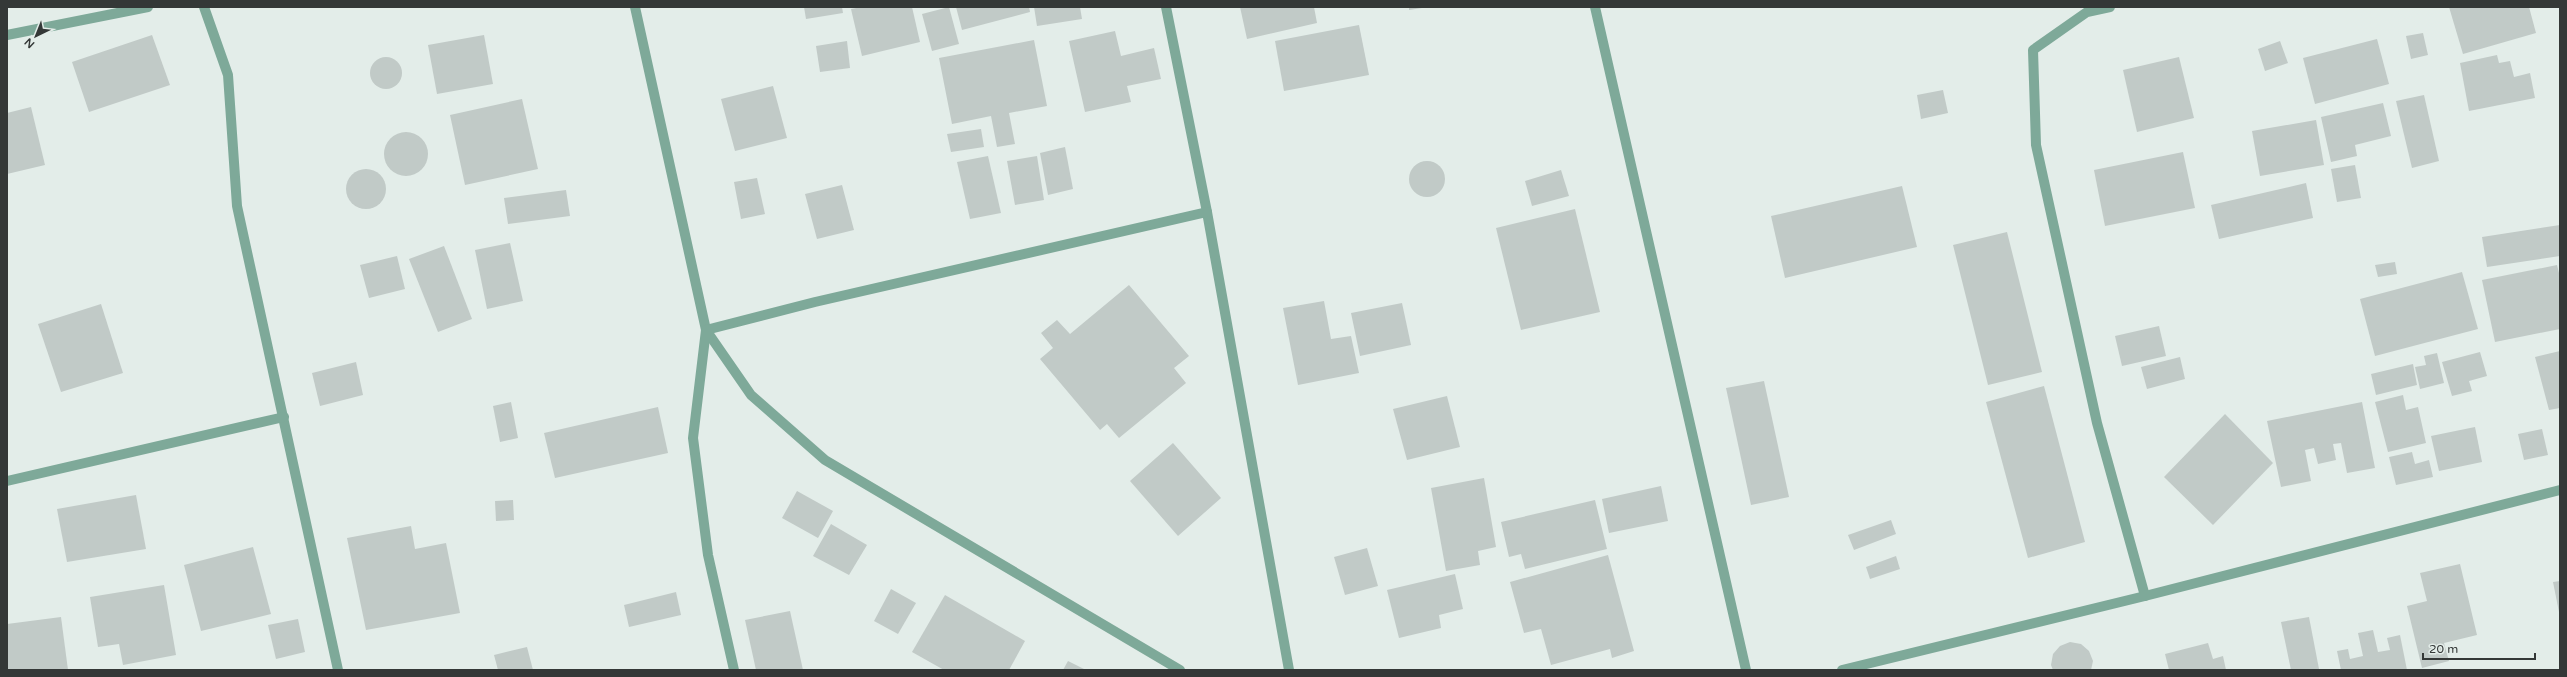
<svg xmlns="http://www.w3.org/2000/svg" width="2567" height="677" viewBox="0 0 2567 677" font-family="'Varela Round',sans-serif">
<style>
.building{fill:#c1cac7}
.lines{fill:none;stroke-linecap:round;stroke-linejoin:round}
.street{stroke:#7ea999;stroke-width:10}
</style>
<rect width="100%" height="100%" fill="#e3ede9"/>
<g class="building">
<path d="M804 7H842L843 13 806 19Z"/>
<path d="M861 7H912L920 42 862 56 851 9Z"/>
<path d="M949 7 959 44 932 51 922 14Z"/>
<path d="M956 7H1029L1030 12 962 30Z"/>
<path d="M1034 7H1080L1082 19 1037 26Z"/>
<path d="M1240 7H1314L1317 23 1247 39Z"/>
<path d="M1409 7H1422V8L1409 10Z"/>
<path d="M2449 7H2529L2536 33 2463 54Z"/>
<path d="M1359 25 1369 75 1284 91 1275 41Z"/>
<path d="M1115 31 1121 56 1154 48 1161 79 1127 86 1131 102 1085 112 1069 41Z"/>
<path d="M2423 33 2428 55 2411 59 2406 36Z"/>
<path d="M152 35 170 85 89 112 72 62Z"/>
<path d="M484 35 493 84 437 94 428 45Z"/>
<path d="M2377 39 2389 84 2315 104 2303 58Z"/>
<path d="M1034 40 1047 106 1009 113 1015 144 997 147 991 116 952 124 939 58Z"/>
<path d="M847 41 850 68 820 72 816 46Z"/>
<path d="M2280 41 2288 63 2265 71 2258 49Z"/>
<path d="M2497 55 2499 63 2510 61 2514 77 2530 73 2535 98 2469 111 2460 63Z"/>
<path d="M2179 57 2194 118 2137 132 2123 70Z"/>
<circle cx="386" cy="73" r="16"/>
<path d="M773 86 787 138 735 151 721 99Z"/>
<path d="M1943 90 1948 113 1921 119 1917 95Z"/>
<path d="M2424 95 2439 161 2412 168 2396 101Z"/>
<path d="M522 99 538 169 465 185 450 115Z"/>
<path d="M2383 103 2391 136 2355 145 2357 156 2331 162 2321 117Z"/>
<path d="M31 107 45 165 7 174V113Z"/>
<path d="M2316 120 2324 165 2260 176 2252 131Z"/>
<path d="M981 129 984 147 951 152 947 134Z"/>
<circle cx="406" cy="154" r="22"/>
<path d="M1065 147 1073 189 1048 195 1040 153Z"/>
<path d="M2183 152 2195 208 2105 226 2094 170Z"/>
<path d="M988 156 1001 213 970 219 957 162Z"/>
<path d="M1037 156 1044 200 1015 205 1007 161Z"/>
<circle cx="1427" cy="179" r="18"/>
<path d="M2355 165 2361 198 2337 202 2331 169Z"/>
<circle cx="366" cy="189" r="20"/>
<path d="M1561 170 1569 196 1532 206 1525 181Z"/>
<path d="M757 178 765 214 741 219 734 182Z"/>
<path d="M2306 183 2313 218 2219 239 2211 205Z"/>
<path d="M842 185 854 230 817 239 805 194Z"/>
<path d="M1902 186 1917 247 1785 278 1771 216Z"/>
<path d="M566 190 570 216 508 224 504 198Z"/>
<path d="M1575 209 1600 312 1521 330 1496 228Z"/>
<path d="M2560 225V256L2487 267 2482 237Z"/>
<path d="M2007 232 2042 372 1988 385 1953 245Z"/>
<path d="M510 243 523 301 487 309 475 250Z"/>
<path d="M444 246 472 319 438 332 409 259Z"/>
<path d="M397 256 405 289 369 298 360 265Z"/>
<path d="M2395 262 2397 274 2378 277 2375 265Z"/>
<path d="M2557 265 2560 277V329L2495 342 2482 280Z"/>
<path d="M2462 272 2478 329 2375 356 2360 299Z"/>
<path d="M1129 285 1189 356 1174 368 1186 383 1119 438 1107 424 1100 430 1040 359 1053 348 1041 333 1057 320 1070 334Z"/>
<path d="M1324 301 1331 339 1351 336 1359 373 1298 385 1283 308Z"/>
<path d="M1402 303 1411 345 1360 356 1351 313Z"/>
<path d="M101 304 123 373 61 392 38 324Z"/>
<path d="M2159 326 2166 356 2122 366 2115 336Z"/>
<path d="M2560 351V408L2549 410 2535 357Z"/>
<path d="M2480 352 2487 376 2469 381 2472 391 2452 396 2442 362Z"/>
<path d="M2437 353 2444 383 2420 389 2415 367 2426 365 2424 356Z"/>
<path d="M2180 357 2185 379 2147 389 2141 367Z"/>
<path d="M356 362 363 395 320 406 312 373Z"/>
<path d="M2413 364 2417 385 2376 395 2371 374Z"/>
<path d="M1764 381 1789 497 1751 505 1726 388Z"/>
<path d="M2044 386 2085 542 2028 558 1986 402Z"/>
<path d="M2403 395 2406 410 2418 407 2426 443 2388 452 2375 402Z"/>
<path d="M1447 396 1460 447 1407 460 1393 409Z"/>
<path d="M511 402 518 438 500 442 493 406Z"/>
<path d="M2362 402 2375 468 2347 473 2341 443 2333 444 2336 460 2318 464 2314 448 2305 450 2311 481 2281 487 2267 421Z"/>
<path d="M658 407 668 453 555 478 544 433Z"/>
<path d="M2225 414 2273 463 2213 525 2164 477Z"/>
<path d="M2475 427 2482 462 2439 471 2431 436Z"/>
<path d="M2542 429 2548 455 2524 460 2518 434Z"/>
<path d="M1173 443 1221 498 1178 536 1130 481Z"/>
<path d="M2412 452 2415 464 2429 460 2433 477 2396 485 2389 457Z"/>
<path d="M1484 478 1496 547 1478 551 1480 565 1446 571 1431 488Z"/>
<path d="M1661 486 1668 521 1609 533 1602 499Z"/>
<path d="M797 491 833 511 818 538 782 518Z"/>
<path d="M136 495 146 549 67 562 57 509Z"/>
<path d="M513 500 514 520 496 521 495 501Z"/>
<path d="M1595 500 1607 549 1525 569 1521 554 1509 557 1501 522Z"/>
<path d="M1891 520 1896 534 1854 550 1848 535Z"/>
<path d="M831 524 867 545 849 575 813 556Z"/>
<path d="M411 526 415 549 446 543 460 613 366 630 347 538Z"/>
<path d="M253 547 271 614 201 631 184 565Z"/>
<path d="M1367 548 1378 586 1345 595 1334 557Z"/>
<path d="M1608 555 1634 651 1612 658 1610 649 1551 665 1541 629 1524 633 1510 582Z"/>
<path d="M1896 556 1900 569 1870 579 1866 567Z"/>
<path d="M2460 564 2477 635 2444 643 2449 661 2422 668 2407 606 2427 601 2420 573Z"/>
<path d="M1455 574 1463 609 1439 615 1441 628 1399 638 1387 590Z"/>
<path d="M2560 581V612H2559L2553 582Z"/>
<path d="M164 585 176 655 123 665 119 644 98 647 90 597Z"/>
<path d="M891 589 916 603 898 634 874 621Z"/>
<path d="M676 592 681 615 629 627 624 605Z"/>
<path d="M945 595 1025 641 1009 670H944L912 652Z"/>
<path d="M790 611 803 670H756L745 620Z"/>
<path d="M61 617 68 670H7V624Z"/>
<path d="M2309 617 2319 669 2291 670 2281 622Z"/>
<path d="M298 619 305 652 276 659 268 625Z"/>
<path d="M2373 630 2378 652 2390 650 2387 638 2400 635 2407 670H2341L2337 651 2348 649 2350 659 2363 656 2358 633Z"/>
<path d="M2070 642 2081 644 2089 651 2093 661 2091 670H2053L2051 665 2053 654 2060 646Z"/>
<path d="M2208 643 2213 659 2223 656 2226 670H2169L2165 654Z"/>
<path d="M527 647 533 670H498L494 655Z"/>
<path d="M1068 661 1086 670H1063Z"/>
</g>
<g class="lines">
<g class="street">
<path d="M204 7 228 75 237 206 338 670"/>
<path d="M635 7 706 330 751 395 825 460 1180 670"/>
<path d="M1166 7 1207 212 1289 670"/>
<path d="M1595 7 1746 670"/>
<path d="M2110 7 2087 12 2033 50 2036 145 2097 423 2145 596"/>
<path d="M7 35 148 7"/>
<path d="M7 481 284 417"/>
<path d="M734 670 708 555 693 438 706 330 815 302 1207 212"/>
<path d="M1842 670 2145 596 2560 490"/>
</g>
</g>
<rect width="2567" height="677" fill="none" stroke="#343837" stroke-width="16"/>
<g transform="translate(36 36) rotate(223)" stroke="#e3ede9" stroke-width="3" paint-order="stroke">
<path d="M0-3L7 15L0 10L-7 15Z" fill="#343837"/>
<text y="-6" font-size="11" font-weight="bold" text-anchor="middle" fill="#343837">N</text>
</g>
<path d="M2423 653v6h112v-6" fill="none" stroke="#343837" stroke-width="2"/>
<text x="2429" y="653" font-size="12" fill="#343837" stroke="#e3ede9" stroke-width="3" paint-order="stroke">20 m</text>
</svg>
